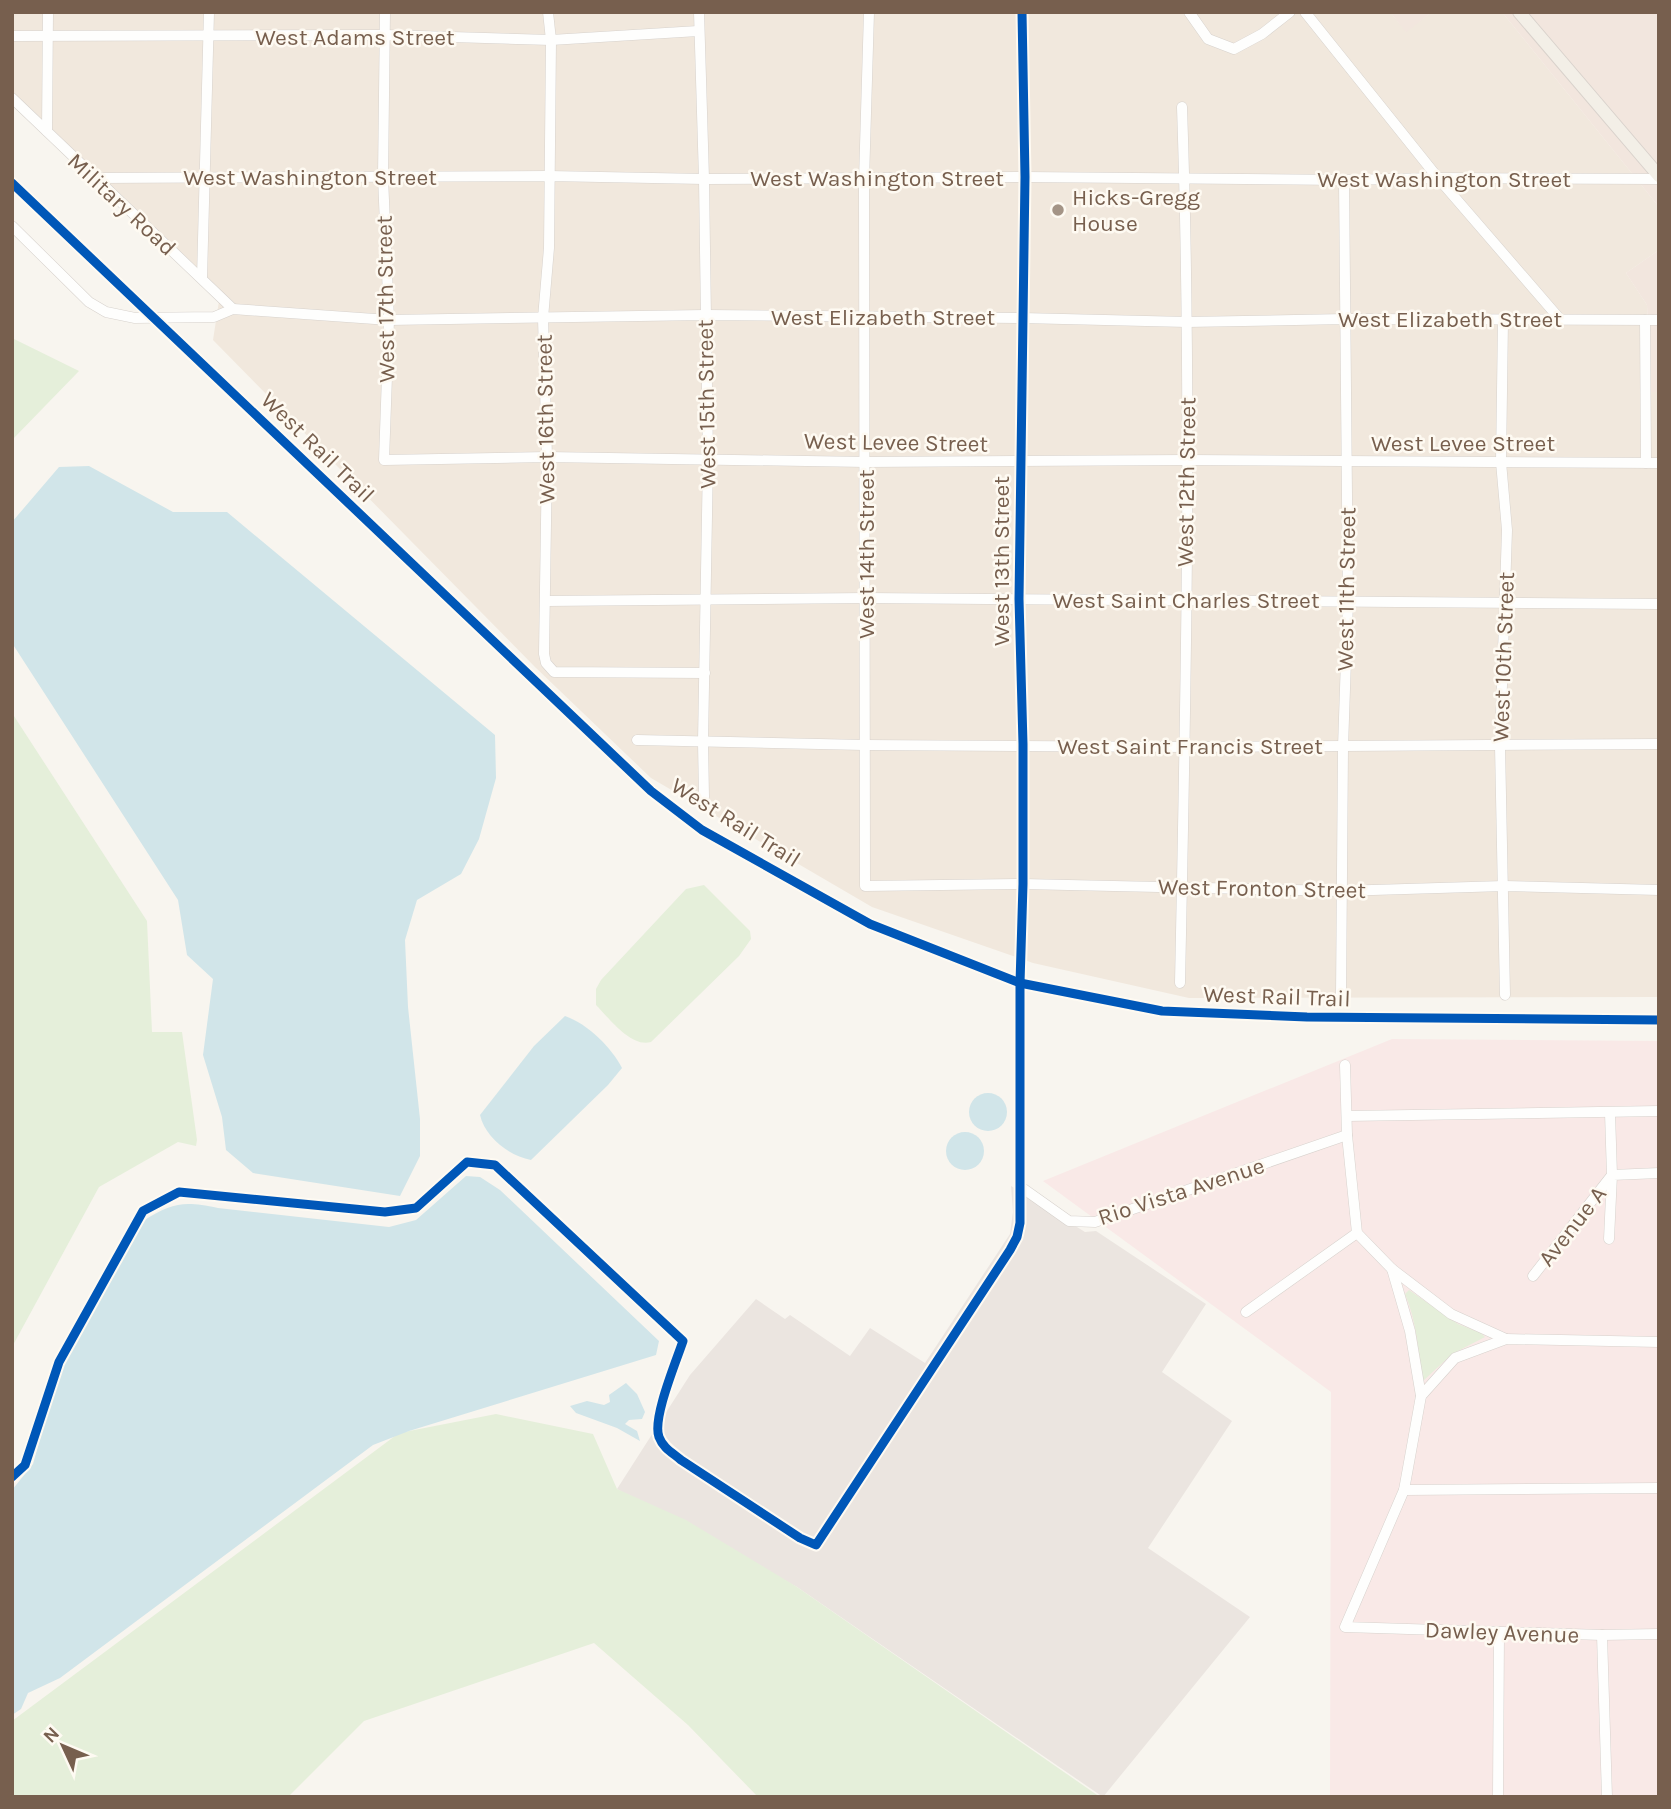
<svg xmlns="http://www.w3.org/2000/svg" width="1671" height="1809" viewBox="0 0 1671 1809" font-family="Karla,sans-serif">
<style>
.residential{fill:#f1e8dd}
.commercial{fill:#f2e6de}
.industrial{fill:#ebe5e0}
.medical{fill:#f9e9e7}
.green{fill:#e5efda}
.water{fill:#d1e5e9}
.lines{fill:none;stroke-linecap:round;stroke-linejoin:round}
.minor-casing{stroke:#d7d2cd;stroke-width:11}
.major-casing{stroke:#d9d2cc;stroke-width:14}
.minor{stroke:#fefefd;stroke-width:10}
.major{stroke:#f3efe7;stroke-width:12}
.cycleway-casing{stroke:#fefaf2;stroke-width:13}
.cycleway{stroke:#0057b8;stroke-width:9}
.poi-dot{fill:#a49486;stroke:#fefaf2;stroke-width:2.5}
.labels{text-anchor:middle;stroke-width:5;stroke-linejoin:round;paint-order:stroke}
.street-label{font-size:23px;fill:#775f4e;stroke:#fefaf2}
.poi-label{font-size:23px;fill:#775f4e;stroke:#fefaf2;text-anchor:start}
</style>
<rect width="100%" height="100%" fill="#f8f5ef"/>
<path class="residential" d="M12 12H1390L1406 31 1432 12H1502L1659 207V250L1626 273 1647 305 1651 391 1659 392V997L1189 998 1033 963 872 907 651 778 535 667 213 340 219 301 12 96Z"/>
<g class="commercial">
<path d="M1390 12H1432L1406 32Z"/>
<path d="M1502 12H1657L1659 207Z"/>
<path d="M1659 250V392H1651L1647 305 1626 273Z"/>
</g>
<path class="industrial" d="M1011 1186 1085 1232 1096 1231 1206 1304 1162 1372 1232 1421 1148 1548 1250 1617 1103 1797 797 1587 617 1489 690 1375 756 1299 785 1319 790 1315 850 1356 870 1328 925 1363 1010 1234 1013 1212Z"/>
<path class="medical" d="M1392 1039 1659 1041V1797H1330L1331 1392 1043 1181Z"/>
<g class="green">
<path d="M12 338 79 371 12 440Z"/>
<path d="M12 713 147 921 152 1032H182L197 1140 196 1146 178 1142 99 1187 12 1347Z"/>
<path d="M704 885 750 931 751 939 739 956 651 1042C631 1048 609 1018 596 1005V989L601 980 686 889Z"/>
<path d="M1409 1290 1458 1324 1481 1333 1485 1337 1452 1354 1423 1381C1418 1351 1417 1322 1405 1294Z"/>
<path d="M496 1414 593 1434 617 1489 686 1520 797 1587 1100 1797H758L688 1725 594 1643 364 1721 288 1797H12V1721L399 1433Z"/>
</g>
<g class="water">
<path d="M89 466 173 512H227L495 735 496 778 479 839 461 874 417 900 405 940 408 1007 420 1119V1156L400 1196 253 1173 226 1150 222 1117 203 1055 213 979 187 955 178 900 12 643V522L59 467Z"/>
<path d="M565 1016C588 1024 611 1047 622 1068L608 1085 531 1160C509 1156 485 1137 480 1115L534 1046Z"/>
<circle cx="988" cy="1112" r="19"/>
<circle cx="965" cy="1151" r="19"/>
<path d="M466 1176 480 1177 500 1190 659 1341 656 1355 409 1431 373 1445 60 1678 28 1693 21 1709 12 1715V1490L33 1464 61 1365 143 1221C173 1202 184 1201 218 1208L389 1227 416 1220Z"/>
<path d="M626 1383 637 1394 645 1412 642 1419 629 1420 625 1424 637 1431 640 1441 617 1428 576 1413 570 1406 587 1401 604 1405 610 1402 609 1395Z"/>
</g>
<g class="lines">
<defs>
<g id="minor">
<path d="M385 12 383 177 389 320 384 460 547 457 866 462 1187 460 1659 463"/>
<path d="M548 12 551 40 549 248 543 318 547 457 544 654 546 663 554 672 705 673"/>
<path d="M699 12 704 179 708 459 703 742 704 797"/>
<path d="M869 12 864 180 865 886 1023 884 1340 891 1504 886 1659 890"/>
<path d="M1189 12 1208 39 1234 49 1262 34 1290 12"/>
<path d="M1305 12 1438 178 1559 318"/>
<path d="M12 36 385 35 551 40 698 31"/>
<path d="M12 98 233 309"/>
<path d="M47 131 48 12"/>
<path d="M95 178 549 176 704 179 1025 177 1344 180 1438 178 1659 179"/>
<path d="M12 226 89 302 106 312 135 318 214 317 233 309 389 320 705 315 1022 318 1187 322 1345 319 1659 320"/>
<path d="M202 278 209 12"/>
<path d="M1503 320 1501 462 1507 530 1500 746 1505 995"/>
<path d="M1645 320 1646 463"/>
<path d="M546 601 866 598 1659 604"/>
<path d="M637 740 864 745 1186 747 1659 744"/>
<path d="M1180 983C1186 691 1192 399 1182 107"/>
<path d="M1341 998 1343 747 1348 601 1344 180"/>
<path d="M1345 1065 1347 1135 1357 1233 1392 1269 1410 1331 1421 1396"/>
<path d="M1347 1116 1659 1111"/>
<path d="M1021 1187 1069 1221 1095 1222 1347 1135"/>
<path d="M1609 1239 1612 1175 1659 1173"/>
<path d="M1392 1269 1451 1314 1506 1339"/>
<path d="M1533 1276 1612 1175 1610 1113"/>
<path d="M1246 1312 1357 1233"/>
<path d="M1659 1342 1506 1339 1455 1358 1421 1396 1404 1490 1345 1627 1602 1635 1659 1634"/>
<path d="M12 1477 25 1465 59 1362 143 1211 179 1192 385 1212 416 1208 467 1162 495 1165 683 1341C676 1362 652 1419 659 1437 663 1448 673 1453 681 1460L800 1538 816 1545 1010 1250 1017 1237 1020 1223V983L1023 884V744L1019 599 1025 177 1022 12"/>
<path d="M1404 1490 1659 1488"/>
<path d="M1602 1635 1607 1797"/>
<path d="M1498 1797 1499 1632"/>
</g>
<path id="major" d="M1519 12 1659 176"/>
</defs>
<use href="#minor" class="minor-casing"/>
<use href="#major" class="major-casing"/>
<use href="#minor" class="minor"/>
<use href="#major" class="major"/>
<defs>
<g id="cycleway">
<path d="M12 183 651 791 702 830 870 924 1020 983 1162 1011 1307 1017 1659 1020"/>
<path d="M12 1477 25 1465 59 1362 143 1211 179 1192 385 1212 416 1208 467 1162 495 1165 683 1341C676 1362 652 1419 659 1437 663 1448 673 1453 681 1460L800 1538 816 1545 1010 1250 1017 1237 1020 1223V983L1023 884V744L1019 599 1025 177 1022 12"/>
</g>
</defs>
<use href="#cycleway" class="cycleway-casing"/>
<use href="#cycleway" class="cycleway"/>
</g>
<circle class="poi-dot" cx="1058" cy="210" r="7"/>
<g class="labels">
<g class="street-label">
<text x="355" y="45">West Adams Street</text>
<text x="310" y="185">West Washington Street</text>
<text x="877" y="186">West Washington Street</text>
<text x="1444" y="187">West Washington Street</text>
<text transform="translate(122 204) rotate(43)" y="8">Military Road</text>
<text transform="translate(385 299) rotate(-91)" y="8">West 17th Street</text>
<text x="883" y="325">West Elizabeth Street</text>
<text x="1450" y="327">West Elizabeth Street</text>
<text transform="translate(706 404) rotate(-91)" y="8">West 15th Street</text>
<text transform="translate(545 419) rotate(-91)" y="8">West 16th Street</text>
<text transform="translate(896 442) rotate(1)" y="8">West Levee Street</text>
<text x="1463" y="451">West Levee Street</text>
<text transform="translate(318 447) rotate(44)" y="8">West Rail Trail</text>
<text transform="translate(1186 482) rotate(-89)" y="8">West 12th Street</text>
<text transform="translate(866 554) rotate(-90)" y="8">West 14th Street</text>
<text transform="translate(1001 561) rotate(-90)" y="8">West 13th Street</text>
<text transform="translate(1346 589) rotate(-89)" y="8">West 11th Street</text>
<text x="1186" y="608">West Saint Charles Street</text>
<text transform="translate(1503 657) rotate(-88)" y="8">West 10th Street</text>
<text x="1190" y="754">West Saint Francis Street</text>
<text transform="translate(736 822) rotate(32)" y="8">West Rail Trail</text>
<text transform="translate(1262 888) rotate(1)" y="8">West Fronton Street</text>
<text transform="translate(1277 996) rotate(2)" y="8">West Rail Trail</text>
<text transform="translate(1181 1191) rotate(-18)" y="8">Rio Vista Avenue</text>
<text transform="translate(1572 1226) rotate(-52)" y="8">Avenue A</text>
<text transform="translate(1502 1632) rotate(2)" y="8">Dawley Avenue</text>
</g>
<g class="poi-label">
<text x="1072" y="205">Hicks-Gregg<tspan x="1072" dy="26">House</tspan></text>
</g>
</g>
<rect width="1671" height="1809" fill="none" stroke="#775f4e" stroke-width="28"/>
<g transform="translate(63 1746) rotate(314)" stroke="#fefaf2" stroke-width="5" paint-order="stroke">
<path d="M0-5L12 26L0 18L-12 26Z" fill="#775f4e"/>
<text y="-10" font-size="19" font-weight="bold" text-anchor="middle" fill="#775f4e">N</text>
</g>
</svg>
